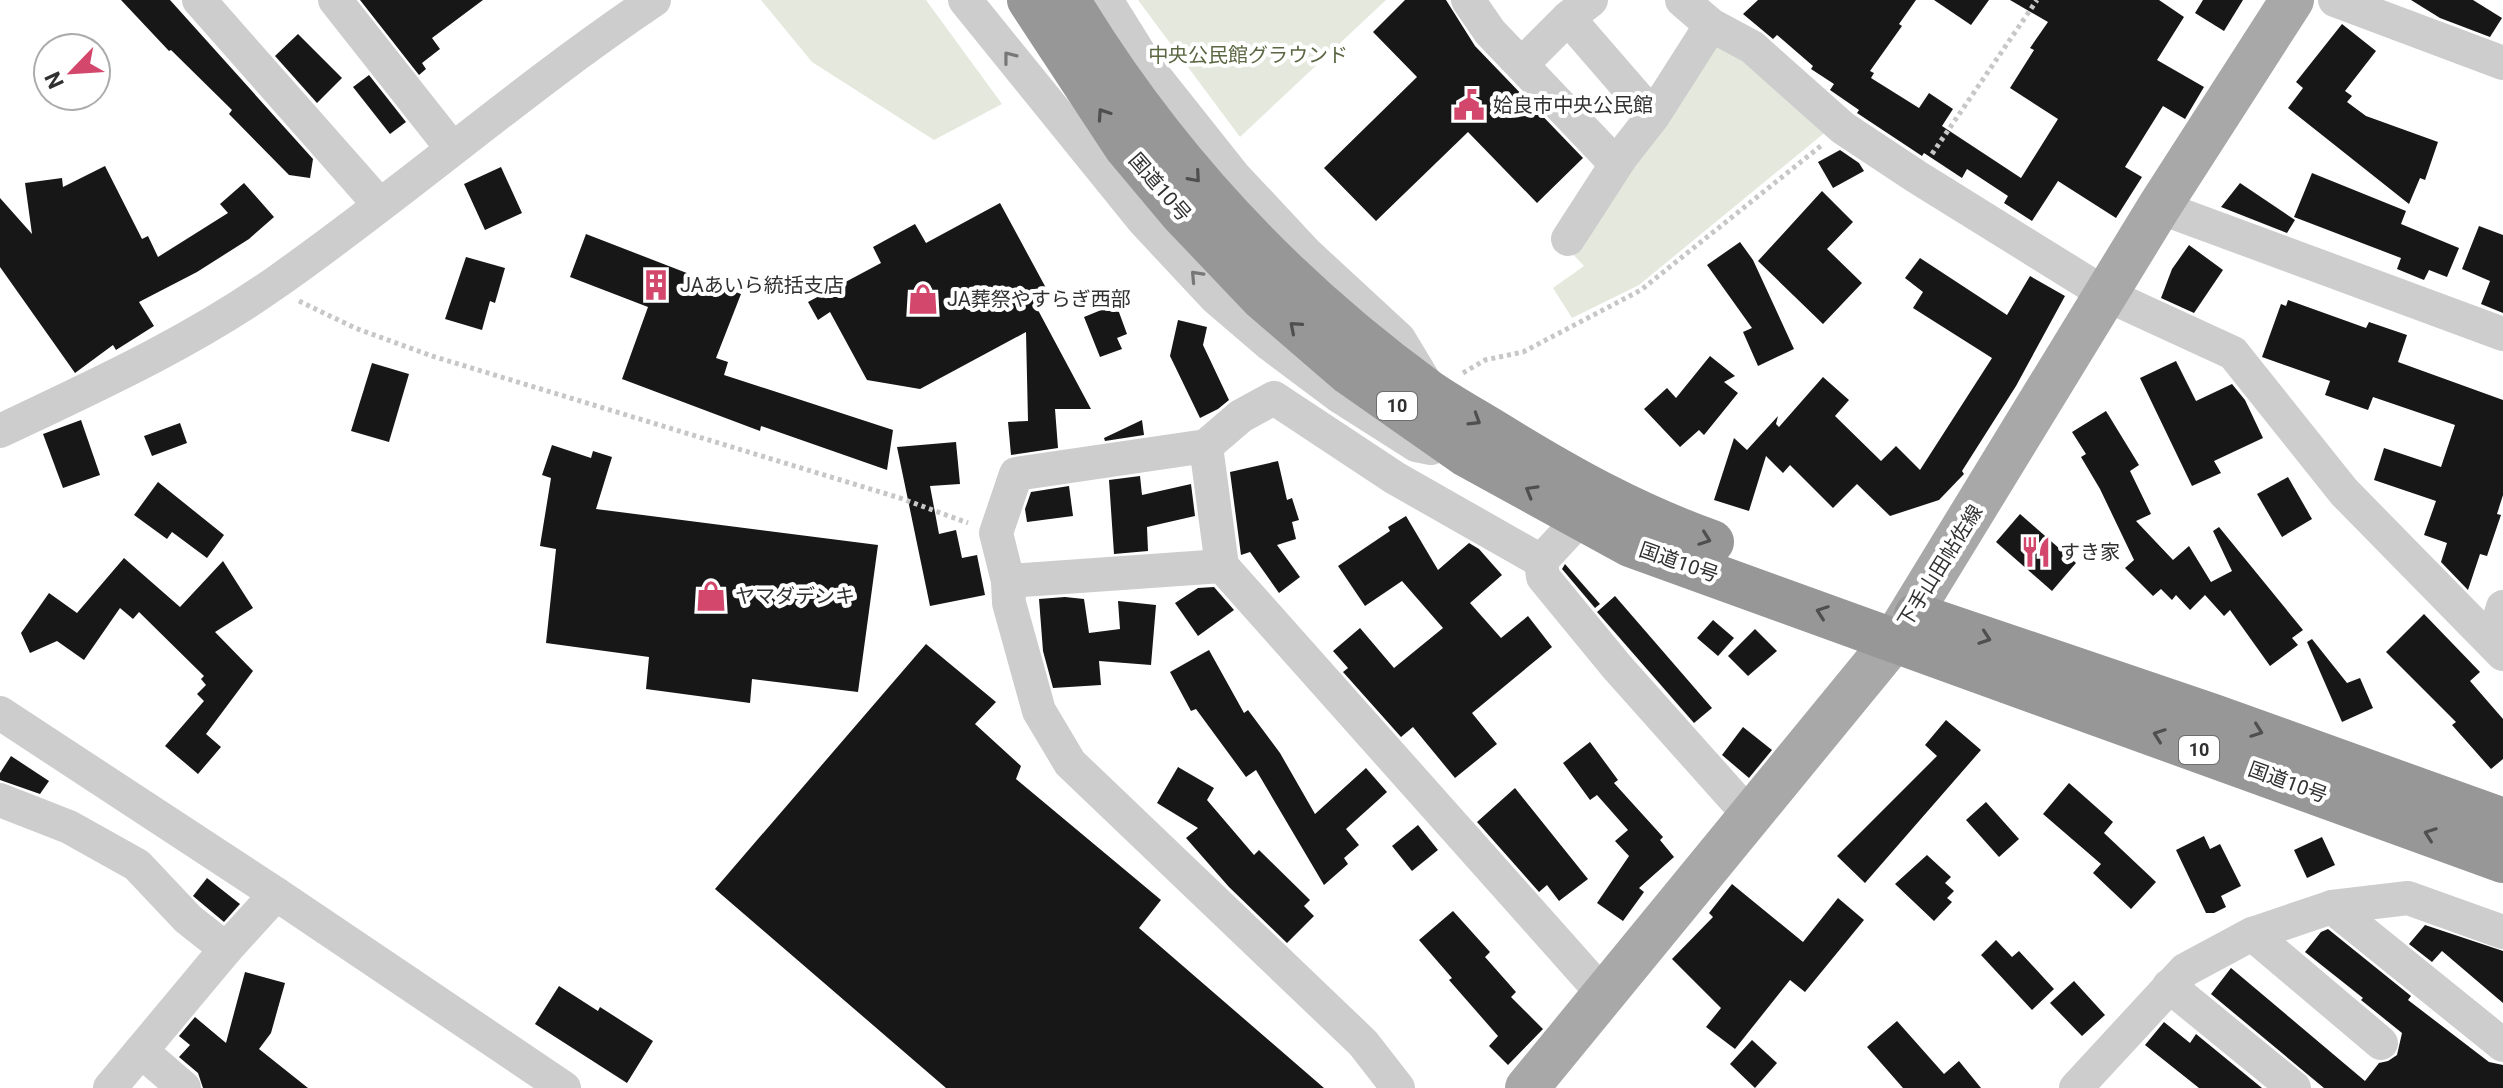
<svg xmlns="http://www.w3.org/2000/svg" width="2503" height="1088" viewBox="0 0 2503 1088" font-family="Roboto,'Noto Sans JP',sans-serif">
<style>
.green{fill:#e5e8dd}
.building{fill:#171717}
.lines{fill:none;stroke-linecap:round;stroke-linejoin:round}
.path{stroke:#c7c7c7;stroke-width:5;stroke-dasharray:4 4;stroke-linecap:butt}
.minor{stroke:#cdcdcd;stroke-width:34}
.major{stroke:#a8a8a8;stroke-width:44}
.highway{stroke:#979797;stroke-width:44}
.oneway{stroke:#777}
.oneway2{stroke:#4f4f4f}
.labels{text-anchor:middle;stroke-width:8;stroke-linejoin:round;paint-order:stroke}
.shield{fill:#fff;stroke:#6e6e6e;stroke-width:2}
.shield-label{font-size:18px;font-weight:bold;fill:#303030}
.park-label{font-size:20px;fill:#5a6742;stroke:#fff}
.poi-label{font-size:20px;fill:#303030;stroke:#fff;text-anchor:start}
.street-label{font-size:20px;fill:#303030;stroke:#fff}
</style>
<rect width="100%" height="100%" fill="#fff"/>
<g class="green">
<path d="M761 0H926L1002 104 934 140 812 62Z"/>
<path d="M1138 0H1386L1240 137Z"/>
<path d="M1718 40 1828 130 1639 285 1572 318 1553 288 1584 266 1565 246Z"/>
</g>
<g class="building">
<path d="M121 0H170L313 159 310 178 289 175 229 114 232 110 171 50 169 51Z"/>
<path d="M360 0H483L432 38 440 49 422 63 426 69 419 75Z"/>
<path d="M1405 0H1446L1475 46 1583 158 1537 203 1468 132 1376 221 1324 168 1417 77 1373 32Z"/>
<path d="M1758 0H1916L1899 24 1902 26 1870 71 1874 73 1871 78 1919 108 1929 93 1953 109 1942 126 2021 178 2058 119 2010 88 2034 50 2030 48 2048 22 2010 0H2159L2184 17 2157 60 2204 87 2185 119 2163 106 2125 167 2142 177 2116 218 2058 181 2032 221 2004 203 2008 196 1967 169 1962 178 1924 153 1922 156 1857 113 1859 110 1830 90 1834 84 1811 69 1813 66 1777 35 1773 39 1743 14Z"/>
<path d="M1934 0H1989L1971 25Z"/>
<path d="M2203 0H2243L2224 31 2195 13Z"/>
<path d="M2411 0H2473L2502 18 2490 37 2440 18Z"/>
<path d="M2342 24 2376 51 2345 91 2352 96 2347 102 2366 116 2438 142 2425 180 2420 178 2409 204 2288 108 2303 88 2296 82Z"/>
<path d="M298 34 342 78 317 103 275 56Z"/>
<path d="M369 75 406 122 390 134 353 87Z"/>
<path d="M1840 150 1859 163 1864 171 1833 188 1818 162Z"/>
<path d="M105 166 142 239 148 236 158 257 228 213 220 204 244 183 274 217 249 239 197 272 139 302 154 326 116 350 113 345 75 373 0 267V198L32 234 25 183 62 178 63 187Z"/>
<path d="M501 167 522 213 485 230 464 184Z"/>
<path d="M2312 173 2406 211 2401 224 2459 248 2447 277 2429 270 2424 280 2397 269 2401 258 2294 217Z"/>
<path d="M2240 183 2295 220 2287 233 2221 207Z"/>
<path d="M1822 191 1853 222 1827 249 1862 283 1823 324 1758 261Z"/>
<path d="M1000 203 1046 288 1031 297 1091 409H1055L1058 448 1011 455 1008 422 1028 421 1026 332 920 389 867 380 830 312 818 320 808 302 881 263 873 247 915 224 926 243Z"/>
<path d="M2479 226 2503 235V313L2481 304 2490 281 2462 269Z"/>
<path d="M586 234 741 294 716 358 728 362 724 375 893 430 887 470 761 426 760 431 622 379 648 307 570 277Z"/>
<path d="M1740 242 1753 260 1794 349 1758 366 1743 332 1752 328 1707 265Z"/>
<path d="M2189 245 2223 270 2194 313 2161 298 2172 269Z"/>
<path d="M466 257 505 268 495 303 490 301 482 330 445 319Z"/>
<path d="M1920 258 2007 315 2030 276 2065 296 2016 386 1962 471 1964 474 1939 500 1890 516 1857 484 1833 508 1790 465 1783 473 1766 456 1749 511 1714 500 1734 438 1747 450 1778 416 1776 424 1779 427 1823 377 1849 400 1835 416 1881 461 1896 446 1920 470 1992 358 1913 308 1923 292 1905 278Z"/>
<path d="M2288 300 2366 328 2369 322 2407 335 2398 362 2503 400V495L2497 514 2501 515 2487 556 2480 554 2468 590 2441 562 2447 543 2424 535 2436 501 2374 480 2384 448 2441 467 2455 425 2373 397 2368 410 2325 395 2330 381 2262 357 2281 304 2286 306Z"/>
<path d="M1116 304 1127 334 1117 338 1122 349 1100 357 1084 317Z"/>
<path d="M1178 320 1207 327 1203 345 1229 400 1218 409 1200 418 1170 356Z"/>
<path d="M1710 356 1735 376 1724 382 1738 393 1704 435 1699 430 1680 447 1644 409 1667 388 1676 398Z"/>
<path d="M2176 361 2196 401 2232 384 2245 400 2263 438 2214 461 2221 473 2192 486 2140 378Z"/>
<path d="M372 363 409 374 389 442 351 431Z"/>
<path d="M2106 411 2139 465 2130 471 2151 514 2136 521 2173 560 2189 546 2211 582 2232 571 2213 531 2219 527 2303 630 2292 638 2298 645 2270 666 2230 610 2224 616 2205 595 2190 610 2176 595 2172 600 2161 589 2153 596 2125 568 2134 560 2100 489 2081 457 2086 454 2072 432Z"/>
<path d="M81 420 100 475 63 488 43 434Z"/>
<path d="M1142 420 1144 435 1105 441 1104 438Z"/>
<path d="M180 423 187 443 152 456 144 436Z"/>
<path d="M956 442 960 484 930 486 939 534 956 530 962 558 977 555 985 595 930 606 897 447Z"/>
<path d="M552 445 591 458 593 451 612 457 596 509 878 545 858 692 752 679 750 703 646 689 649 657 546 643 556 549 540 546 551 478 542 475Z"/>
<path d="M1278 461 1287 500 1292 498 1299 520 1292 522 1296 539 1277 545 1300 577 1279 593 1250 552 1241 555 1230 472Z"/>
<path d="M1140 476 1142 495 1191 484 1195 516 1147 527 1148 551 1114 554 1109 480Z"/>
<path d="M2288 477 2312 519 2282 537 2257 494Z"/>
<path d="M158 482 224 535 207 558 172 532 167 539 134 515Z"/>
<path d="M1069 486 1073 516 1027 522 1025 509 1031 492Z"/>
<path d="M2020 514 2076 563 2052 591 1996 542Z"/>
<path d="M1406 516 1438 570 1469 543 1479 549 1502 575 1470 603 1501 638 1528 616 1552 647 1472 713 1497 744 1455 778 1413 727 1401 737 1343 672 1348 668 1333 651 1360 628 1394 668 1443 628 1402 581 1365 606 1338 566 1390 531 1388 527Z"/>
<path d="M124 558 180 607 223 561 253 608 215 632 253 671 206 734 221 747 198 774 165 746 204 701 197 694 206 685 201 679 204 676 139 612 133 619 120 608 84 660 57 641 30 653 21 633 49 593 77 613Z"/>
<path d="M1565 564 1600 604 1595 608 1562 569Z"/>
<path d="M1214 587 1234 610 1198 636 1175 603 1198 588Z"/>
<path d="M1615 596 1712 708 1694 723 1597 612Z"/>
<path d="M1065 597 1084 599 1089 633 1120 629 1118 601 1156 605 1151 665 1099 661 1101 685 1053 688 1043 651 1039 599Z"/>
<path d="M2424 614 2480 672 2470 681 2503 719V759L2491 769 2452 725 2456 722 2386 652Z"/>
<path d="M1713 620 1734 638 1718 656 1697 638Z"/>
<path d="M1755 629 1777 651 1748 676 1728 656Z"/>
<path d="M2312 639 2347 683 2360 678 2373 708 2342 722 2307 642Z"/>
<path d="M926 644 996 702 975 724 1021 766 1016 779 1161 900 1139 928 1324 1088H946L715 889Z"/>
<path d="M1209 650 1244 713 1248 710 1280 753 1315 814 1366 768 1387 792 1346 829 1359 845 1344 858 1348 864 1324 885 1256 770 1246 777 1196 709 1191 711 1170 672Z"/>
<path d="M1946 720 1981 750 1865 883 1837 856 1937 756 1925 745Z"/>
<path d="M1743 727 1772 750 1749 778 1722 755Z"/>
<path d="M1590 742 1618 780 1614 783 1663 837 1660 840 1674 857 1639 888 1644 892 1623 921 1597 903 1629 856 1615 841 1628 830 1597 795 1590 800 1563 763Z"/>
<path d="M11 756 49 781 40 794 0 780V773Z"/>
<path d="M1178 767 1214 788 1207 800 1254 855 1259 850 1310 900 1304 906 1314 916 1287 943 1229 887 1186 838 1198 828 1157 803Z"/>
<path d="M2069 783 2113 822 2104 833 2156 882 2131 909 2093 873 2101 864 2043 814Z"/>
<path d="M1515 788 1588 879 1559 901 1547 885 1539 892 1477 822Z"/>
<path d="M1986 802 2019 839 1999 857 1966 820Z"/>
<path d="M1418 825 1438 850 1412 871 1392 846Z"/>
<path d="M2204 836 2210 849 2220 844 2241 886 2221 896 2226 907 2214 913H2206L2176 850Z"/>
<path d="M2322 837 2335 865 2307 878 2294 850Z"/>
<path d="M1927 855 1951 877 1945 883 1954 891 1947 898 1952 902 1934 921 1895 884Z"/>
<path d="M207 878 240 904 224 922 193 896Z"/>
<path d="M1732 884 1803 942 1838 898 1864 920 1805 992 1790 980 1735 1049 1706 1027 1721 1008 1672 959 1713 917 1709 913Z"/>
<path d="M1453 911 1490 952 1485 957 1516 992 1511 997 1543 1029 1508 1065 1489 1046 1498 1036 1449 980 1452 978 1419 940Z"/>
<path d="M2425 925 2503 951V1003L2442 951 2432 962 2409 944Z"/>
<path d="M2328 929 2411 996 2408 1000 2489 1062 2503 1065V1088H2324L2211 994 2231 968 2365 1081 2379 1063 2388 1061 2397 1055 2402 1033 2361 1000 2363 998 2305 952 2321 932Z"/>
<path d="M1996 940 2012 957 2019 951 2054 989 2032 1010 1981 955Z"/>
<path d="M245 972 285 983 271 1033 259 1049 308 1088H203L198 1073 179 1057 190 1045 179 1036 195 1017 226 1043Z"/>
<path d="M2074 981 2105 1015 2082 1036 2050 1003Z"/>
<path d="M559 986 598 1011 600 1007 653 1041 627 1083 535 1024Z"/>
<path d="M1897 1021 1944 1074 1959 1061 1981 1088H1903L1867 1047Z"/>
<path d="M2164 1022 2190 1043 2196 1034 2262 1088H2199L2145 1045Z"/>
<path d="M1752 1040 1777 1063 1755 1088 1730 1064Z"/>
</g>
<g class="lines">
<g class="path">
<path d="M1932 154 2037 0"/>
<path d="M299 301 355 328 432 356 900 498 968 523"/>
<path d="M1463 373 1485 360 1523 352 1641 290 1822 145"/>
</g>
<g class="minor">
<path d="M199 0 379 204"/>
<path d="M335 0 451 147"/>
<path d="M965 0 1144 221 1215 297 1271 345 1339 396 1416 445 1431 448"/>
<path d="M1106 0 1149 69 1234 176 1307 254 1399 339 1425 382"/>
<path d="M1468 0 1490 32 1616 164"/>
<path d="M1682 0 1711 25 1752 47 1843 128 1917 177 2107 295 2233 353 2344 492 2503 654"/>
<path d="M2335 0 2503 63"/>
<path d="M1568 18 1653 116"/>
<path d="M1522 64 1568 18 1591 0"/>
<path d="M2159 207 2503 334"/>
<path d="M1568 239 1621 157 1653 116 1711 25"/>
<path d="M0 431C95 386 192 342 278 281 406 191 523 88 654 0"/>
<path d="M1206 446 1241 416 1274 398 1395 478 1541 561"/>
<path d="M1580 519 1541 561 1543 577 1617 667 1750 816"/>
<path d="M1222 566 1206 446 1016 474 996 533 1008 581 1009 603 1039 711 1070 763 1363 1043 1398 1088"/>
<path d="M1008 581 1222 566 1605 996"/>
<path d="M2492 642 2503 607"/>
<path d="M0 713 276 894 564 1088"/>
<path d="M0 800 69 827 137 865 188 919 226 949"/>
<path d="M2332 907 2503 1045"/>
<path d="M2252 934 2381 1043"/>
<path d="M2169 986 2294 1088"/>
<path d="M141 1051 184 1088"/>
<path d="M110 1088 226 949 276 894"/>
<path d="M2076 1088 2185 970 2252 934 2332 907 2408 898 2503 932"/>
</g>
<path class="major" d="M1527 1088 1895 639 2159 207 2292 0"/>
<g class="highway">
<path d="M1029 0 1125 146 1182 214 1262 298 1349 373 1466 455 1630 545 2503 861"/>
<path d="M1068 0C1162 156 1281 284 1428 391 1451 407 1477 421 1501 436 1571 479 1634 514 1712 542"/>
<path d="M1916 615 2214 716 2503 820"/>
</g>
</g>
<defs><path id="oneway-chevron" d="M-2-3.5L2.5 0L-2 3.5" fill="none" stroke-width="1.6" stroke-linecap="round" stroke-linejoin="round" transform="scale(2)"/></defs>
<g class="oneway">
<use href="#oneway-chevron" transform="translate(1009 57) rotate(-128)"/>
<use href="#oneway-chevron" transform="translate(1196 276) rotate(-133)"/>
</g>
<g class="oneway2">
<use href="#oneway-chevron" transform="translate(1103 114) rotate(-124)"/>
<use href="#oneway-chevron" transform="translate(1195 177) rotate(49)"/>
<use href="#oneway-chevron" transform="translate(1295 327) rotate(-139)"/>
<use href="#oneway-chevron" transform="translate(1475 420) rotate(32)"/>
<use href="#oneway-chevron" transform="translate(1531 491) rotate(-150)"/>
<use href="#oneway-chevron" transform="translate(1705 539) rotate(20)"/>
<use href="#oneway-chevron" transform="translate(1822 612) rotate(-160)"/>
<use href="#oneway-chevron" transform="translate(1985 638) rotate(19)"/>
<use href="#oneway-chevron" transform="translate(2257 731) rotate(20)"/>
<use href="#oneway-chevron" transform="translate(2159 735) rotate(-160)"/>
<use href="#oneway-chevron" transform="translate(2430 834) rotate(-160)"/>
</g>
<defs>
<symbol id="civic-bare" viewBox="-9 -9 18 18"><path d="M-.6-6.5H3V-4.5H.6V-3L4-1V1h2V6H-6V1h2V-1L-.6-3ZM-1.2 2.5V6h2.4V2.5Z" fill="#d2476b" stroke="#fff" stroke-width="2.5" paint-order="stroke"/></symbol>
<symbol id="building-bare" viewBox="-9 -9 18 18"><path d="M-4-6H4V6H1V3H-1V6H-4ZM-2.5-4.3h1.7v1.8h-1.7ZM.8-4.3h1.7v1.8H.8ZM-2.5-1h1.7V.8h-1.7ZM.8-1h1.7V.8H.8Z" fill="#d2476b" stroke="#fff" stroke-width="2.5" paint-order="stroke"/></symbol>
<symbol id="shop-bare" viewBox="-9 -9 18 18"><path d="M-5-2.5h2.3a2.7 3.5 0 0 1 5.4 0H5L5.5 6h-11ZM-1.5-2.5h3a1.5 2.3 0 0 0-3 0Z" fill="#d2476b" stroke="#fff" stroke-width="2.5" paint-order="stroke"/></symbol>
<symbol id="restaurant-bare" viewBox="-9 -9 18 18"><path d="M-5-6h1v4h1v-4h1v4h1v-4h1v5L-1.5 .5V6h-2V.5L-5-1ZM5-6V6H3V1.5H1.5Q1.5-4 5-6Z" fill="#d2476b" stroke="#fff" stroke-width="2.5" paint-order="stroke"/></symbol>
</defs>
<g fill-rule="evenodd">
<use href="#civic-bare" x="1447" y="83" width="44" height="44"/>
<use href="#building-bare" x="634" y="263" width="44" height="44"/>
<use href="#shop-bare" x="901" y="277" width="44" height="44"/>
<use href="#restaurant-bare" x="2014" y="530" width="44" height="44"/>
<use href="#shop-bare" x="689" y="574" width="44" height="44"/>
</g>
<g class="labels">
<g class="shield">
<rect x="1377" y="392" width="40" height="28" rx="6"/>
<rect x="2179" y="736" width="40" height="28" rx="6"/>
</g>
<g class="shield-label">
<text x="1397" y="412">10</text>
<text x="2199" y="756">10</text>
</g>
<g class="park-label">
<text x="1248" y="62">中央公民館グラウンド</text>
</g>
<g class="poi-label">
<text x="1493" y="112">姶良市中央公民館</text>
<text x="680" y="292">JAあいら統括支店</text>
<text x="947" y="306">JA葬祭やすらぎ西部</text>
<text x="2060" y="559">すき家</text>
<text x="735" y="603">ヤマダデンキ</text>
</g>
<g class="street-label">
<text transform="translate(1160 187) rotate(49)" y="7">国道10号</text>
<text transform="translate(1679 562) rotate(19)" y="7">国道10号</text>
<text transform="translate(1940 566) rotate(-58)" y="7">下手山田帖佐線</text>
<text transform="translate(2288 782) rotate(20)" y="7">国道10号</text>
</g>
</g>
<g transform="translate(72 72) rotate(245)"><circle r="38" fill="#ffffff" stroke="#acacac" stroke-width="2"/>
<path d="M0-6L14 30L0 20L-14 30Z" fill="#d2476b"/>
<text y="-12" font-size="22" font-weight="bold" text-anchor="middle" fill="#303030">N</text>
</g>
</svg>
